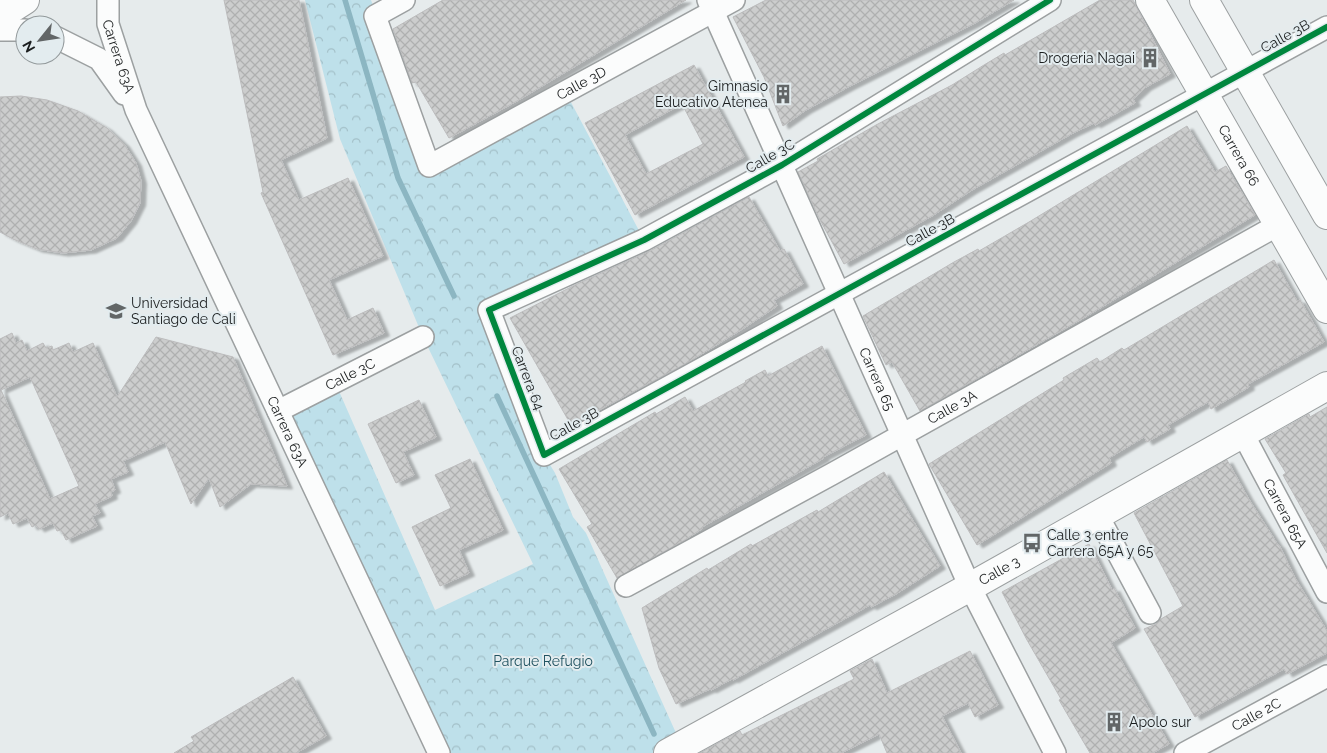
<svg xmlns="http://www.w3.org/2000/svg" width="1327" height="753" viewBox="0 0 1327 753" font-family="Raleway,sans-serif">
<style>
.park{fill:url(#park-crowns)}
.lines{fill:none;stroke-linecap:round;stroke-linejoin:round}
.stream{stroke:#8cb6c2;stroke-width:5.5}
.building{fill:url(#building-cross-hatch);stroke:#bcbcbd;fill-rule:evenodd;filter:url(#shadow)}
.minor-casing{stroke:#9ca0a1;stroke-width:24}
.tertiary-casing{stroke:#9ca0a1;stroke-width:30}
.secondary-casing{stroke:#9ca0a1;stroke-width:30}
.primary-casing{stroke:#9ca0a1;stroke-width:30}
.minor{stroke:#fbfcfc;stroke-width:21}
.tertiary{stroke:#fbfcfc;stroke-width:28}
.secondary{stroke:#fbfcfc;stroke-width:28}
.primary{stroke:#fbfcfc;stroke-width:28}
.cycleway-casing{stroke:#e3ecef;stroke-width:9}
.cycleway{stroke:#00873e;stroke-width:6}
.labels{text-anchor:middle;stroke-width:4;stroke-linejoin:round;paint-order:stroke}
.street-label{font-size:14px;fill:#1b1e1f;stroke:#e3ecef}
.poi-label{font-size:14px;fill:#1b1e1f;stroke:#e3ecef;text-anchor:start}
.park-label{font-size:14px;fill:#215361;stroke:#e3ecef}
</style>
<defs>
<pattern id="park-crowns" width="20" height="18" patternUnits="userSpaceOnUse" patternTransform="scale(1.25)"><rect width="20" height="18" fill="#bee0ea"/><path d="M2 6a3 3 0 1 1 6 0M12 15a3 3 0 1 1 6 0" fill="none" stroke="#a3c0c8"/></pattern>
<pattern id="building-cross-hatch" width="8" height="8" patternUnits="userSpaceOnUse" patternTransform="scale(1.25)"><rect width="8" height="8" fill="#cccdcd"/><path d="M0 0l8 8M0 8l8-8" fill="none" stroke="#afb0b0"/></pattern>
<filter id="shadow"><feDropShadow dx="5.5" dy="3" stdDeviation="1" flood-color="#0004"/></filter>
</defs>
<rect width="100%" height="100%" fill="#e6ebec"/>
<path class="park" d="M305 0H371L429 166 565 91 644 240 489 309 544 455 555 473 573 517 586 533 685 753H439L278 411 335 382 435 610 533 564 423 337 340 139Z"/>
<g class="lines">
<g class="stream">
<path d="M345 0 398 178 454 296"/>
<path d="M497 396 654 734"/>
</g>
</g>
<g class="building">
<path d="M224 0H299L327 138 281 160 299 200 348 178 383 256 329 280 347 320 373 308 384 333 333 355 261 193 263 192Z"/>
<path d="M443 0H686L517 101 449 138 416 82 412 83 393 29Z"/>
<path d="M766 0H1014L975 23 850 86 806 110 783 126 764 77 733 17Z"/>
<path d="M1100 0H1133L1170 74 1146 87 1133 99 1135 103 1095 125 1094 123 1073 133 972 190 932 216 844 264 820 220 798 172 818 161 817 159 876 125 952 85 984 65 1004 53 1005 55Z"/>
<path d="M694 65 744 157 635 215 585 123ZM682 104 703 144 646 174 625 135Z"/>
<path d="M21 96 47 100 78 111 107 128 124 144 136 163 141 181 140 203 131 221 117 238 91 250 63 253 37 249 13 239 0 232V97Z"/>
<path d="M1187 126 1215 172 1226 166 1255 215 1085 317 920 411 892 362 886 365 863 316 954 262 978 249 979 251 1029 222Z"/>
<path d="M749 197 780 251 784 249 803 284 774 300 777 306 744 328 685 364 571 425 510 318 575 285 650 251Z"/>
<path d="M1274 260 1297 301 1300 300 1324 342 1248 384 1249 387 1211 409 1208 402 1168 425 1170 429 1147 442 1144 437 1109 458 1111 463 977 545 929 464 1064 380 1063 378 1097 358 1100 362 1122 348 1124 350Z"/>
<path d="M12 333 16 343 22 340 27 351 43 343 46 348 52 346 53 350 69 343 73 352 93 343 117 397 156 337 233 357 287 486 251 484 220 507 209 478 191 504 165 442 123 461 128 472 111 479 115 490 111 492 112 496 95 504 100 513 92 516 97 526 66 540 61 530 57 531 53 523 39 529 36 525 32 527 27 518 13 524 8 513 0 517V339ZM30 377 79 486 50 499 1 390Z"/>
<path d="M822 346 866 435 823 457 824 458 702 527 703 528 683 541 617 578 587 527 592 524 559 469 655 412 656 414 685 397 693 411 746 382 745 381 765 370 768 376Z"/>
<path d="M419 400 436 437 403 452 414 475 396 483 368 424Z"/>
<path d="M1327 407V553L1283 475 1286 473 1265 439 1309 414 1310 417Z"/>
<path d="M470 459 503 530 459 550 469 573 440 586 412 527 451 508 435 475Z"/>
<path d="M1227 460 1248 498 1278 545H1279L1295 578 1327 631V653L1287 674 1284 669 1195 717 1144 629 1156 624 1161 619 1183 606 1134 513Z"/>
<path d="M884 472 940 566 896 594 871 607 870 605 733 680 732 679 711 690 710 689 676 704 659 668 642 608 707 568 708 570 751 544 752 546 817 510 818 512Z"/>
<path d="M1089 544 1112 590 1114 588 1135 628 1111 643 1169 744 1152 753H1090L1059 700 1061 699 1027 640 1002 592Z"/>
<path d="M970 651 998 705 975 717 968 703 942 716 961 753H887L879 734 841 753H700L740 731 742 735 854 679 850 671 872 659 887 693Z"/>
<path d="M293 677 326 736 296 753H174L194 741 191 737Z"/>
</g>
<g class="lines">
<defs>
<g id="minor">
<path id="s1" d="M108 0V24L136 110 439 753"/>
<path id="s2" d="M404 0 375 16 429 166 734 0"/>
<path id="s3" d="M708 0 970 587 1055 753"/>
<path d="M1050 0 782 165 644 240 489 310 544 455 1327 27"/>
<path d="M0 30H25"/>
<path d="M55 37 99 59 124 94"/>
<path id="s4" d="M278 411 423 337"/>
<path id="s5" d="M1243 434 1327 592"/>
<path d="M1098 516 1150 613"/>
<path id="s6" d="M626 586 832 474 1278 225"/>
<path id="s7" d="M1185 753 1327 676"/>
</g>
<g id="tertiary">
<path id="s8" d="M668 753 970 587 1327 386"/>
</g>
<g id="secondary">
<path id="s9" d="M1150 0 1327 309"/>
<path d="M1204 0 1327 215"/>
</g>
<path id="primary" d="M0 16 25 0"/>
</defs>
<use href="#minor" class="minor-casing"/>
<use href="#tertiary" class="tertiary-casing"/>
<use href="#secondary" class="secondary-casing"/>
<use href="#primary" class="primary-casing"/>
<use href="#minor" class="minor"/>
<use href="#tertiary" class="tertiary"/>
<use href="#secondary" class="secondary"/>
<use href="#primary" class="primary"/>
<defs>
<path id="cycleway" d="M1050 0 782 165 644 240 489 310 544 455 1327 27"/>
</defs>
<use href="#cycleway" class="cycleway-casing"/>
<use href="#cycleway" class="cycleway"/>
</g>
<defs>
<symbol id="building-bare" viewBox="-9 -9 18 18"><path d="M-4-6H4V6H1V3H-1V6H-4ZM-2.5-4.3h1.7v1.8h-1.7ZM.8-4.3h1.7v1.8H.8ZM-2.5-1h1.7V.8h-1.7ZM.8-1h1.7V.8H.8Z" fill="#626667" stroke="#e3ecef" stroke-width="2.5" paint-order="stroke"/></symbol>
<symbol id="university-bare" viewBox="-9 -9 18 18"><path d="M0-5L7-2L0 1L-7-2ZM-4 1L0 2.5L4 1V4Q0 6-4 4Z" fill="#626667" stroke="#e3ecef" stroke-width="2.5" paint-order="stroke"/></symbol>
<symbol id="bus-bare" viewBox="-9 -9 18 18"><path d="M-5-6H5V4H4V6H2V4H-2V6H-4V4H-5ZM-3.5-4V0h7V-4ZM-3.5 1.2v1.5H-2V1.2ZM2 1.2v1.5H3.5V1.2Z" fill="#626667" stroke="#e3ecef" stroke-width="2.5" paint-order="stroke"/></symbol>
</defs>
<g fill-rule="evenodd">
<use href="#building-bare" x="1136" y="44" width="28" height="28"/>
<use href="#building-bare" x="769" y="80" width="28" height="28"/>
<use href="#university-bare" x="102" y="297" width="28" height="28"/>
<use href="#bus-bare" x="1018" y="529" width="28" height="28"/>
<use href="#building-bare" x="1100" y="708" width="28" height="28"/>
</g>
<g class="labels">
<g class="street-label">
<text transform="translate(1285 36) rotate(-29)" y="5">Calle 3B</text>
<text dy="5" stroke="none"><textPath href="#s1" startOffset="58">Carrera 63A</textPath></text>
<text dy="5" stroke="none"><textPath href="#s2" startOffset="366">Calle 3D</textPath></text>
<text dy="5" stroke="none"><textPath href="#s9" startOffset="179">Carrera 66</textPath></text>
<text transform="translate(770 156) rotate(-30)" y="5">Calle 3C</text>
<text transform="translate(930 230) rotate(-29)" y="5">Calle 3B</text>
<text dy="5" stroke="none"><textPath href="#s4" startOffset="81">Calle 3C</textPath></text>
<text transform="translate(528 378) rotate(69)" y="5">Carrera 64</text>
<text dy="5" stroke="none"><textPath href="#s3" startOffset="415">Carrera 65</textPath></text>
<text dy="5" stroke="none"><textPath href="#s6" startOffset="372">Calle 3A</textPath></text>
<text transform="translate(574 424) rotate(-29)" y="5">Calle 3B</text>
<text dy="5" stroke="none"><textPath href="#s1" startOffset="470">Carrera 63A</textPath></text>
<text dy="5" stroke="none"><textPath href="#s5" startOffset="90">Carrera 65A</textPath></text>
<text dy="5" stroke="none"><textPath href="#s8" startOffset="378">Calle 3</textPath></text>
<text dy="5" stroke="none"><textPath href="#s7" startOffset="81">Calle 2C</textPath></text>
</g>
<g class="poi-label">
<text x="1135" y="63" text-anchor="end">Drogeria Nagai</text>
<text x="768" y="91" text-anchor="end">Gimnasio<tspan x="768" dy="16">Educativo Atenea</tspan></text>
<text x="131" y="308">Universidad<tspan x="131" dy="16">Santiago de Cali</tspan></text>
<text x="1047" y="540">Calle 3 entre<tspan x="1047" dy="16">Carrera 65A y 65</tspan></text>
<text x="1129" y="727">Apolo sur</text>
</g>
<g class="park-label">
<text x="543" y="666">Parque Refugio</text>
</g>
</g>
<g transform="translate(40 40) rotate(240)"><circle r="24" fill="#e3ecef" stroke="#939a9c"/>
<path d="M0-4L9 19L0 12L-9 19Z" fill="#626667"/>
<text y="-8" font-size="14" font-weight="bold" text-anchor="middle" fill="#1b1e1f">N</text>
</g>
</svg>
